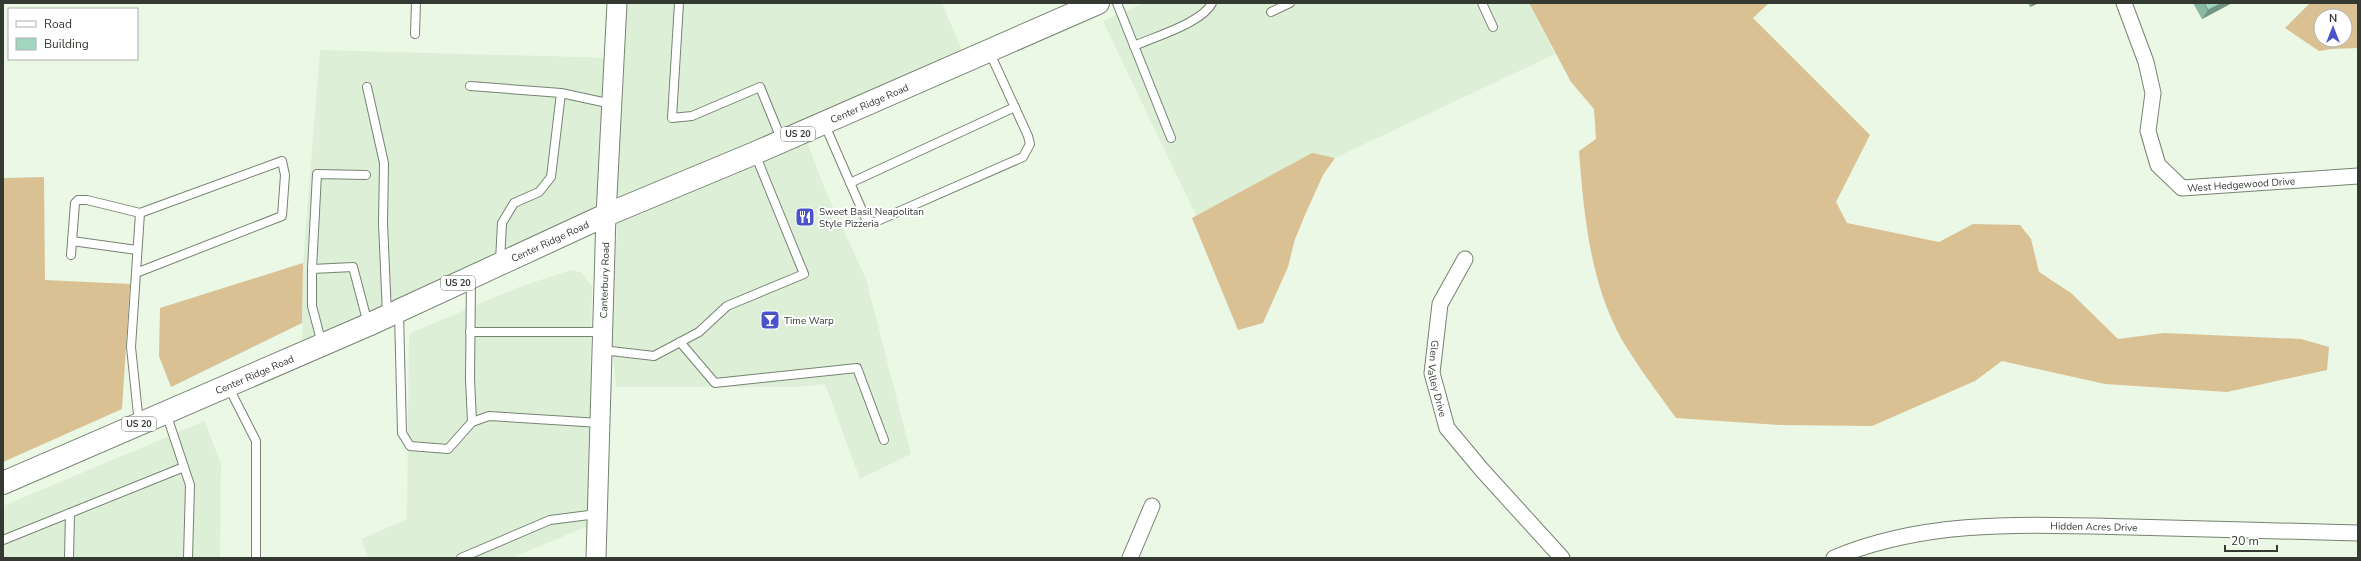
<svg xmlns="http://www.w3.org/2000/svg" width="2361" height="561" viewBox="0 0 2361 561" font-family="'Nunito Sans',sans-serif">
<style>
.built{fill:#ddefd6}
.forest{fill:#dac194;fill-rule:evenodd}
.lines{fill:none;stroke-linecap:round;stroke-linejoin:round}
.service-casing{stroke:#768372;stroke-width:10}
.minor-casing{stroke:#768372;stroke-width:17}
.tertiary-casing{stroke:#768372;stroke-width:21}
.primary-casing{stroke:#768372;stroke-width:24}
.service{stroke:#fff;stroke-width:8}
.minor{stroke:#fff;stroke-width:15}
.tertiary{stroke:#fff;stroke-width:19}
.primary{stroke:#fff;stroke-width:22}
.wall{fill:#8ab9a3}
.shaded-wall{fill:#719685}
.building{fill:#a1d7be;stroke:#719685}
.labels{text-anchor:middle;stroke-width:4;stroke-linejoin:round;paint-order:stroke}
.shield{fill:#fff;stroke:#717570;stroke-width:1}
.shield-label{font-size:9px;font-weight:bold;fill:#343a32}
.street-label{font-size:10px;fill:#343a32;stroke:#fff}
.poi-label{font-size:10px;fill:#343a32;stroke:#fff;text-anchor:start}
</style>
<rect width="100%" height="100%" fill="#eaf8e5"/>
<g class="built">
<path d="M617 3H942L966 60 302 352 303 263 320 50 614 58Z"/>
<path d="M1144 3H1529L1555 54 1199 222 1103 21Z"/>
<path d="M807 142 826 192 866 279 911 454 860 479 825 384 796 387H616L610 329 618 221Z"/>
<path d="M571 270 581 272 592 286 588 526 511 558H369L361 539 407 519 409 334 519 287Z"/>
<path d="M205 421 221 465 220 558H3V506Z"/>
</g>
<g class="forest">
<path d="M1529 3H1769L1753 18 1870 135 1836 202 1847 223 1939 242 1973 224 2020 225 2031 239 2039 272 2071 293 2118 339 2164 333 2301 339 2329 347 2327 370 2227 392 2105 384 2002 361 1975 381 1872 426 1779 425 1676 418C1658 393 1638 367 1622 340 1590 282 1584 216 1579 151L1596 139 1594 109 1571 82Z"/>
<path d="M2310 3H2358V48L2331 49 2319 51 2285 28ZM2321 16H2345V40H2321Z"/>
<path d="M1312 153 1335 158 1323 175 1305 215 1295 239 1288 267 1263 323 1238 330 1192 218Z"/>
<path d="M44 177 45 280 130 284 122 409 3 462V178Z"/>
<path d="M303 263 302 323 171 387 159 356 160 308Z"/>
</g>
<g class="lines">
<defs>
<g id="service">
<path d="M679 3 672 118 692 116 760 87 782 141"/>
<path d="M1117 3 1171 138"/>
<path d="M1482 3 1493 27"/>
<path d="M1271 12 1290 3"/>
<path d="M415 34 416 3"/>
<path d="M1134 46C1154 37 1202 23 1212 3"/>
<path d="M470 86 561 93 612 104"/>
<path d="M367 87 384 163 383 223 387 315"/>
<path d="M824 123 865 217 870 221 875 222 1023 157 1030 144 1028 136 989 51"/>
<path d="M850 183 1015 107"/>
<path d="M72 241 137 250"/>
<path d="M71 255 75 203 78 200H87L140 213"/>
<path d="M500 261 502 223 514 203 539 192 551 177 561 93"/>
<path d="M312 269 353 267 368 324"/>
<path d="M136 273 282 216 285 175 282 161 140 213 131 347 139 424"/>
<path d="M471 279 470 379 472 422"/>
<path d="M399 313 402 433 410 446 448 449 472 422 489 416 600 423"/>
<path d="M470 332H603"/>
<path d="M680 342 715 383 857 368 884 440"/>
<path d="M322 344 312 306V269L317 174 366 175"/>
<path d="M602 350 654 356 699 332 727 306 804 274 755 154"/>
<path d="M228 386 256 441V558"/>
<path d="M166 413 190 485 188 558"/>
<path d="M3 540 184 467"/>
<path d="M69 558 70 513"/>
<path d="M461 558 550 520 597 514"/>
</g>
<g id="minor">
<path id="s1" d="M2124 3 2146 62 2153 93 2148 131 2158 165 2182 188 2358 176"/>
<path id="s2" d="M1465 259 1440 304 1432 373 1447 428 1482 470 1562 558"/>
<path d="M1130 558 1152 506"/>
<path id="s3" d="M1834 558C1928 518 2031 525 2131 527 2207 529 2282 531 2358 533"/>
</g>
<g id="tertiary">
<path id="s4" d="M596 558 606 215 617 3"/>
</g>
<g id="primary">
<path id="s5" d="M3 483 368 325 606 215 755 153 1098 3"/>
</g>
</defs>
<use href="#service" class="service-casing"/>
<use href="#minor" class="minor-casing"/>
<use href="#tertiary" class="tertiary-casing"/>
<use href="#primary" class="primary-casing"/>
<use href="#service" class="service"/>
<use href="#minor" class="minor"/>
<use href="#tertiary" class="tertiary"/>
<use href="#primary" class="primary"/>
</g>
<g class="wall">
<path d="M2028 3H2039L2030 7Z"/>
<path d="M2193 3H2232L2202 19Z"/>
</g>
<g class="shaded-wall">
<path d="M2033 3H2039L2030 7Z"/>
<path d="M2222 3H2232L2202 19 2208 10Z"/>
</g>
<path class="building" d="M2204 3H2222L2208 10Z"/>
<defs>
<symbol id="restaurant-square" viewBox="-11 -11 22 22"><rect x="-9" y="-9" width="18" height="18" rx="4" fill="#4a53c9" stroke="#fff"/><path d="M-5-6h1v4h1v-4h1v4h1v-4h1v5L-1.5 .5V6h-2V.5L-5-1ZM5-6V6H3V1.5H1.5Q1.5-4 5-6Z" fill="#fff"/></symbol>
<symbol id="bar-square" viewBox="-11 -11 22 22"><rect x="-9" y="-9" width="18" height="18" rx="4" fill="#4a53c9" stroke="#fff"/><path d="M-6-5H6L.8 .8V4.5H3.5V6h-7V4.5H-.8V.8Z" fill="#fff"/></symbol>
</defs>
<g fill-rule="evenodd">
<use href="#restaurant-square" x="794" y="206" width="22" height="22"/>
<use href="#bar-square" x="759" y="309" width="22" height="22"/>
</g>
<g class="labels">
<g class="shield">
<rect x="781" y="127" width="34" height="14" rx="3"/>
<rect x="441" y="276" width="34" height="14" rx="3"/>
<rect x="122" y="417" width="34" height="14" rx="3"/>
</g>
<g class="shield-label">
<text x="798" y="137">US 20</text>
<text x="458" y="286">US 20</text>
<text x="139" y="427">US 20</text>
</g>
<g class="street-label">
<text dy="4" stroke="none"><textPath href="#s5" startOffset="946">Center Ridge Road</textPath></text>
<text dy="4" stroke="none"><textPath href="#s1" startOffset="261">West Hedgewood Drive</textPath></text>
<text dy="4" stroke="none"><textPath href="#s5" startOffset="598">Center Ridge Road</textPath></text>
<text dy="4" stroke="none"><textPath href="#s4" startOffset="278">Canterbury Road</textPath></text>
<text dy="4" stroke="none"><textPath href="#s5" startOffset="274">Center Ridge Road</textPath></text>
<text dy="4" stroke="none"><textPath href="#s2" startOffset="127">Glen Valley Drive</textPath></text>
<text dy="4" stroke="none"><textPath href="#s3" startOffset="264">Hidden Acres Drive</textPath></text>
</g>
<g class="poi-label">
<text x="819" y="215">Sweet Basil Neapolitan<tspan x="819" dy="12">Style Pizzeria</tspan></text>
<text x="784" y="324">Time Warp</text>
</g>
</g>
<rect width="2361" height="561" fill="none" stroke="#343a32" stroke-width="8"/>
<rect x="8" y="8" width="130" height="52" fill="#ffffff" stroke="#aeb0ad"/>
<rect x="16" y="21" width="20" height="6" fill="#ffffff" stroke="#aeb0ad"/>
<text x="44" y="28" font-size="12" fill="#343a32">Road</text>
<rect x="16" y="38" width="20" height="12" fill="#a1d7be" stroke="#aeb0ad"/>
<text x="44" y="48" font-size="12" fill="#343a32">Building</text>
<g transform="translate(2333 28)"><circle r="19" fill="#ffffff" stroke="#aeb0ad"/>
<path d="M0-3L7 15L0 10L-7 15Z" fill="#4a53c9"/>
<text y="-6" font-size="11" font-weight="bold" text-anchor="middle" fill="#343a32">N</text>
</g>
<path d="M2225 545v6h52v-6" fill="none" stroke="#343a32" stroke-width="2"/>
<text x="2231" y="545" font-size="12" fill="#343a32" stroke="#ffffff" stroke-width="3" paint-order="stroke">20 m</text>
</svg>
